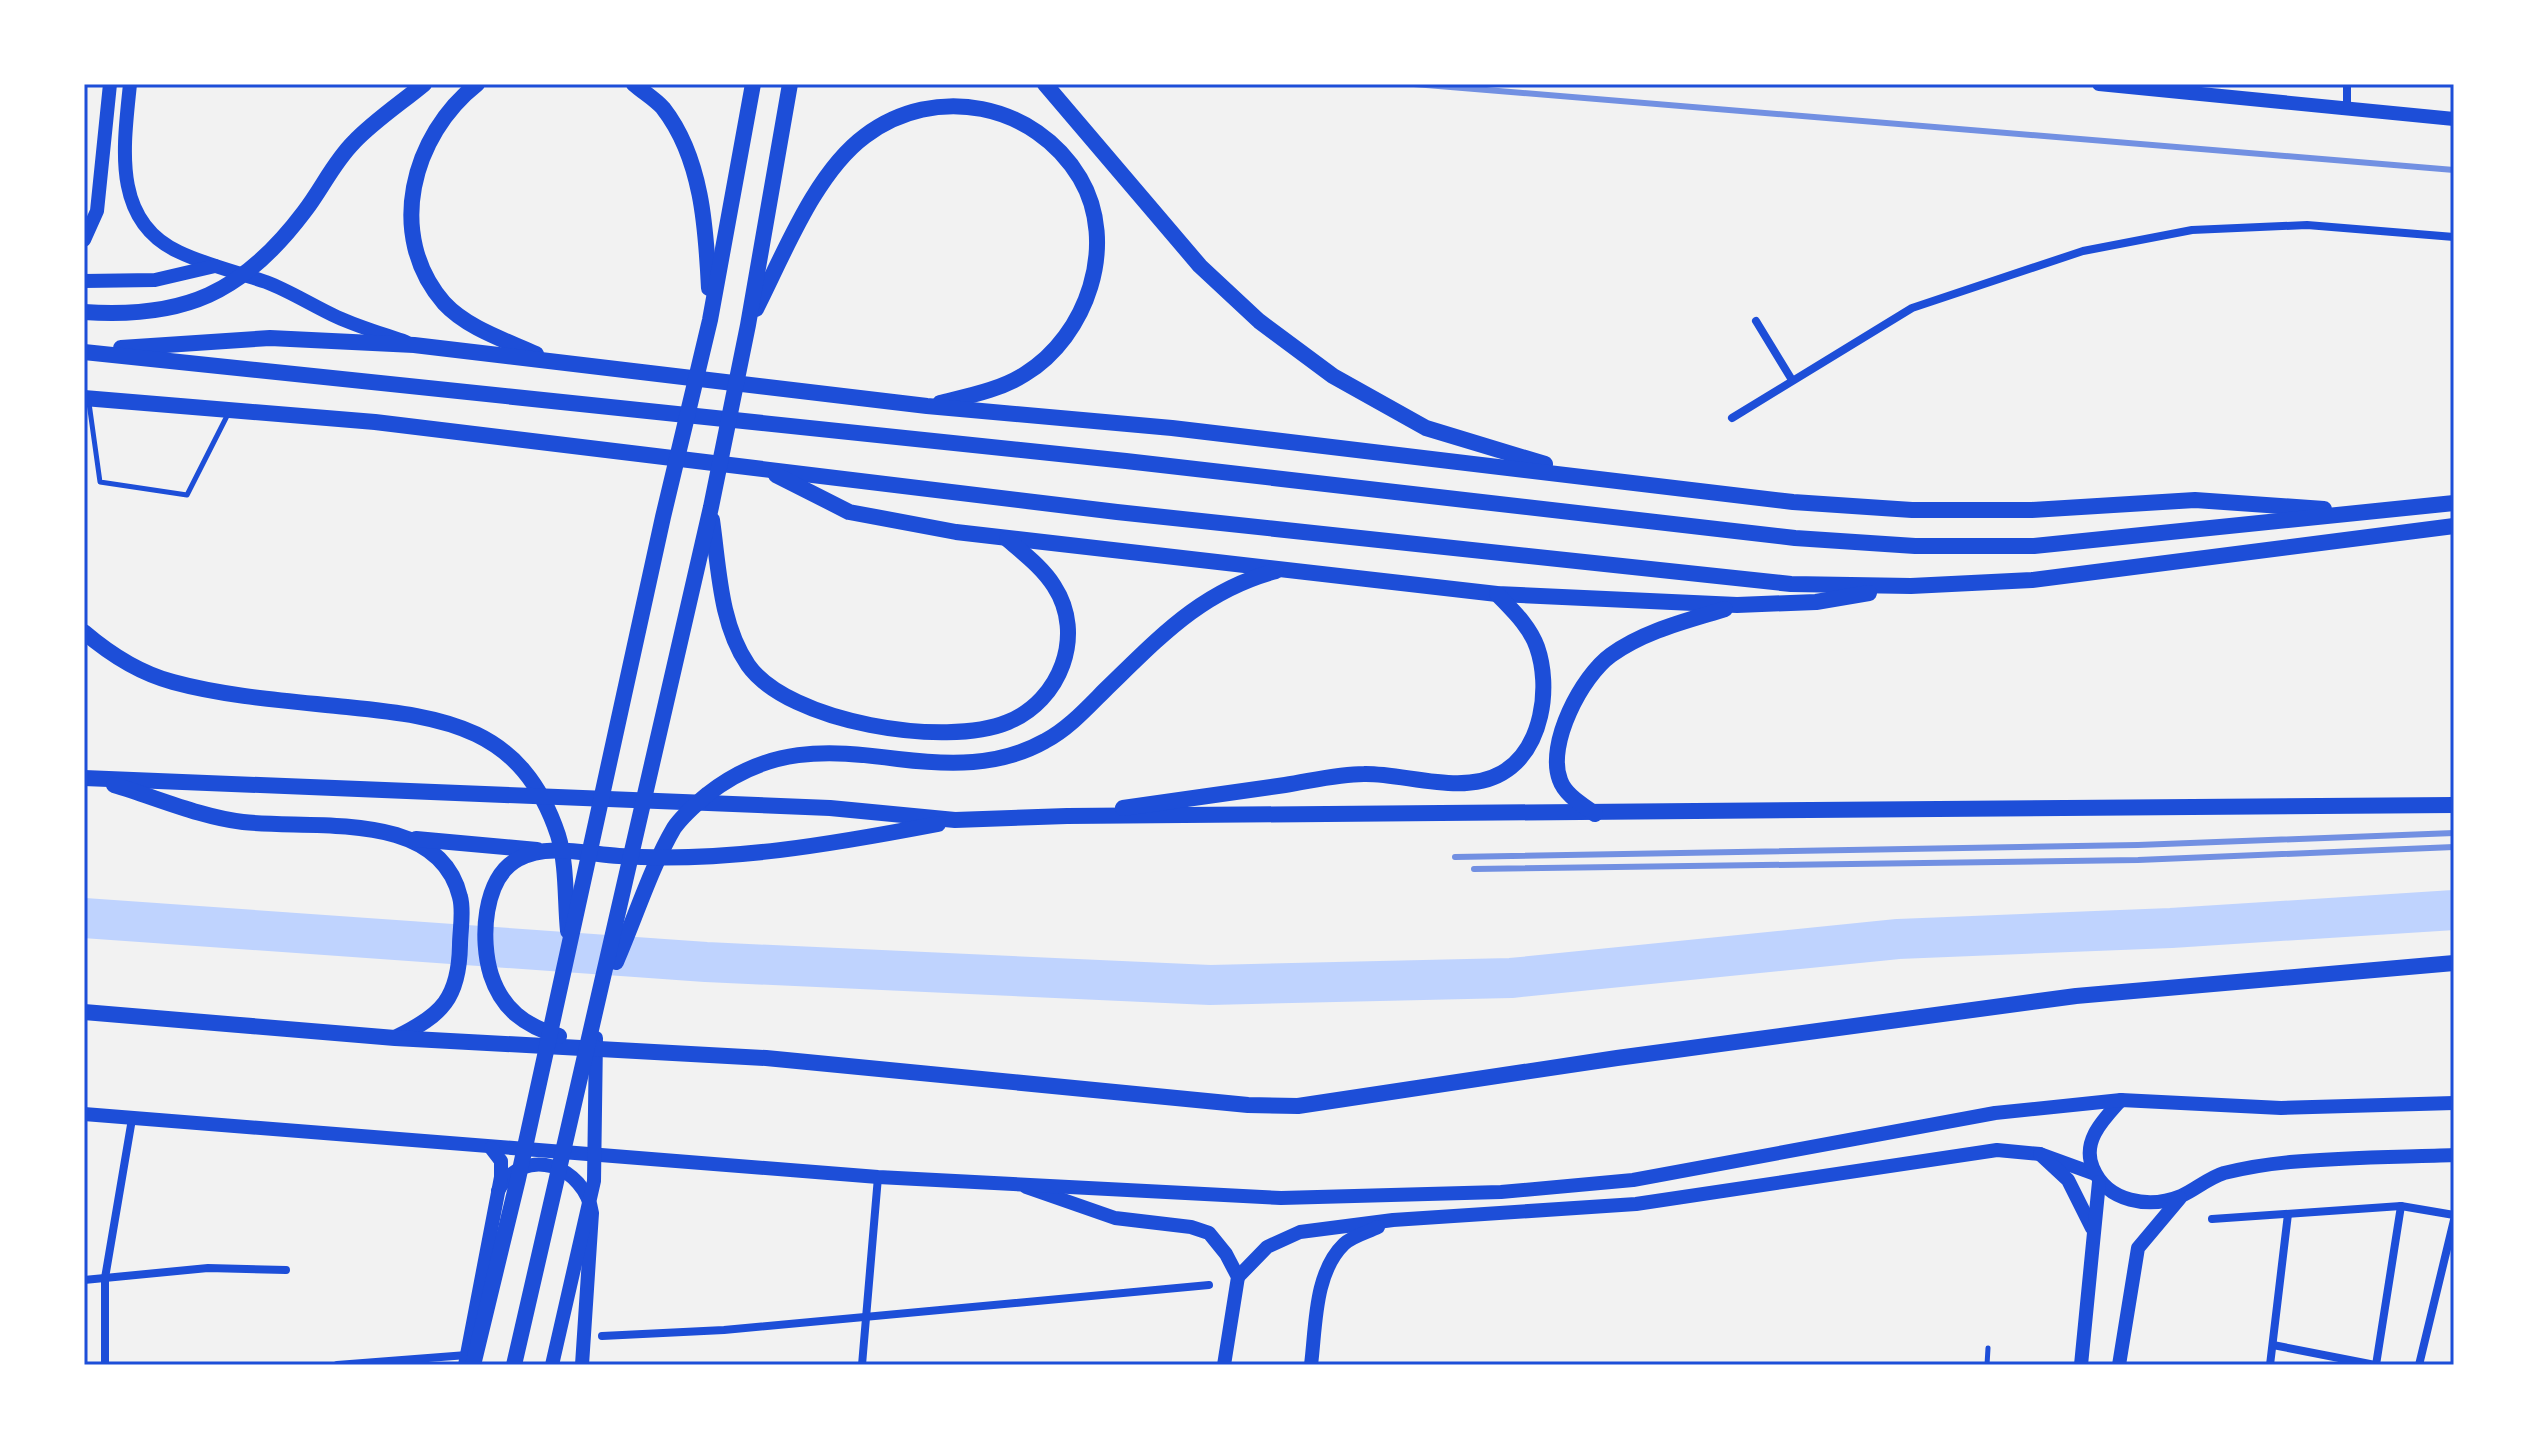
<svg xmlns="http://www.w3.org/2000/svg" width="2538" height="1449" viewBox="0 0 2538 1449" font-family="Merriweather,serif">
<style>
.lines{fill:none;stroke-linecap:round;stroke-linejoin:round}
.river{stroke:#bfd3fe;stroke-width:40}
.service{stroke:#1d4ed8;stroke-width:5}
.minor{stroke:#1d4ed8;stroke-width:8}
.tertiary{stroke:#1d4ed8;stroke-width:14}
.secondary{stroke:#1d4ed8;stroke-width:14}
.primary{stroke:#1d4ed8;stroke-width:16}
.rail{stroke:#7290e2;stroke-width:6}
.neatline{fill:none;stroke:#1d4ed8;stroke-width:3}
</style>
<rect width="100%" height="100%" fill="#f2f2f2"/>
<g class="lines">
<path class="river" d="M84 918 706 962 1210 985 1511 978 1898 939 2171 928 2454 910"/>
<g class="service">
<path d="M89 403 100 482 187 495 228 414"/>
<path d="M1987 1365 1988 1348"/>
</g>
<g class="minor">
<path d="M2347 107V84"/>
<path d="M1756 321 1792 380"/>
<path d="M1732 418 1912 308 2083 251 2192 230 2307 225 2454 237"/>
<path d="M2212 1219 2401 1206 2454 1215"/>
<path d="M84 1280 208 1268 286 1270"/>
<path d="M602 1336 724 1330 1209 1285"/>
<path d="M2273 1345 2375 1365"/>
<path d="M105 1365V1278L132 1119"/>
<path d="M337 1365 467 1355"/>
<path d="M862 1365 878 1177"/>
<path d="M2270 1365 2288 1214"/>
<path d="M2376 1365 2401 1206"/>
<path d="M2419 1365 2454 1220"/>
</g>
<g class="tertiary">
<path d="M130 84C124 145 111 221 179 252 206 265 237 272 266 282 290 291 313 306 337 317 359 327 383 334 406 342"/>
<path d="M2099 84 2454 119"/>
<path d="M84 240 97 211 110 84"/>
<path d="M84 281 155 280 215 266"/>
<path d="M1026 1187 1115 1218 1191 1227 1209 1233 1226 1254 1238 1277 1224 1365"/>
<path d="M498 1191C524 1143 585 1166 592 1213L582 1365"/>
<path d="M1238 1277 1267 1247 1300 1232 1393 1220 1636 1204 1997 1150 2040 1154 2095 1174"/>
<path d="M1311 1365C1316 1326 1314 1273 1344 1244 1352 1236 1368 1232 1378 1227"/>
</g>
<g class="secondary">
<path d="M2121 1100C2104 1119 2081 1141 2093 1168 2107 1202 2149 1209 2181 1196 2195 1190 2208 1178 2224 1173 2244 1168 2268 1164 2290 1162 2344 1157 2399 1157 2454 1155"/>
<path d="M84 1114 878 1177 1281 1198 1501 1192 1633 1180 1995 1113 2121 1100 2281 1108 2454 1103"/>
<path d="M2040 1154 2068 1180 2092 1228"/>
<path d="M465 1365 501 1177V1161L491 1148"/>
<path d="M552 1365 594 1181 596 1038"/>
<path d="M2081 1365 2099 1182"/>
<path d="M2119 1365 2138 1248 2180 1198"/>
</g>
<g class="primary">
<path d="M477 84C412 135 385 235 444 303 467 328 505 340 536 354"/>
<path d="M634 84C643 92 655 99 663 108 702 158 706 228 709 288"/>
<path d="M1045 84 1200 266 1259 321 1333 376 1426 428 1545 464"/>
<path d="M756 309C784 254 815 173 865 136 935 83 1035 103 1080 178 1119 244 1087 336 1025 374 1000 390 968 396 940 403"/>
<path d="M84 312C184 319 243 293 304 212 322 189 333 163 354 142 374 121 401 103 424 84"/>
<path d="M121 348 270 338 414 345 927 406 1172 428 1793 502 1912 510H2032L2195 500 2324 509"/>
<path d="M84 352 1126 461 1795 538 1915 546H2034L2454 503"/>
<path d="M84 398 375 422 1117 512 1791 584 1911 586 2032 580 2454 526"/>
<path d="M776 475 849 512 956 532 1497 594 1737 605 1816 602 1869 593"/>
<path d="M712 520C719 569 720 624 748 665 789 723 946 748 1008 722 1060 701 1086 635 1054 586 1042 567 1023 553 1007 539"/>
<path d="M84 632C111 655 139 673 173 682 228 697 290 701 347 707 446 717 522 727 558 835 567 864 565 901 568 931"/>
<path d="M84 778 830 808 955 820 1067 816 2454 805"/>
<path d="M114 785C155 797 200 817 243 822 311 830 439 808 460 897 464 911 460 931 460 945 459 998 442 1015 397 1037"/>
<path d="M1123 808C1177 800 1231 793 1285 785 1311 781 1338 774 1364 774 1405 773 1462 796 1502 773 1543 749 1551 687 1537 647 1529 625 1512 610 1497 594"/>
<path d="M1595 814C1583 805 1565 795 1560 780 1546 744 1582 676 1611 655 1644 631 1686 621 1725 609"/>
<path d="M416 839 537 850"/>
<path d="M616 962C634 921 652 865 674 828 683 815 696 804 708 794 768 747 825 749 898 759 948 765 999 767 1045 741 1068 729 1087 708 1105 690 1159 638 1201 591 1276 571"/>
<path d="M84 1012 395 1038 766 1058 1248 1105 1298 1106 1617 1058 2076 996 2454 963"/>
<path d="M559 1036C525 1026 502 1009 491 975 480 940 483 878 518 859 547 843 587 854 619 856 726 863 833 844 938 824"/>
<path d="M473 1365 518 1179 663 517 710 320 753 84"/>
<path d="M514 1365 711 507 748 325 790 84"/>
</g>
<g class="rail">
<path d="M1414 84 2454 170"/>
<path d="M1455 857 2138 845 2454 833"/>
<path d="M1474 869 2138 860 2454 847"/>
</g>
</g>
<rect width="2538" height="1449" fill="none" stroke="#ffffff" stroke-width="172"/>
<rect x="86" y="86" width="2366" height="1277" class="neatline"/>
</svg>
